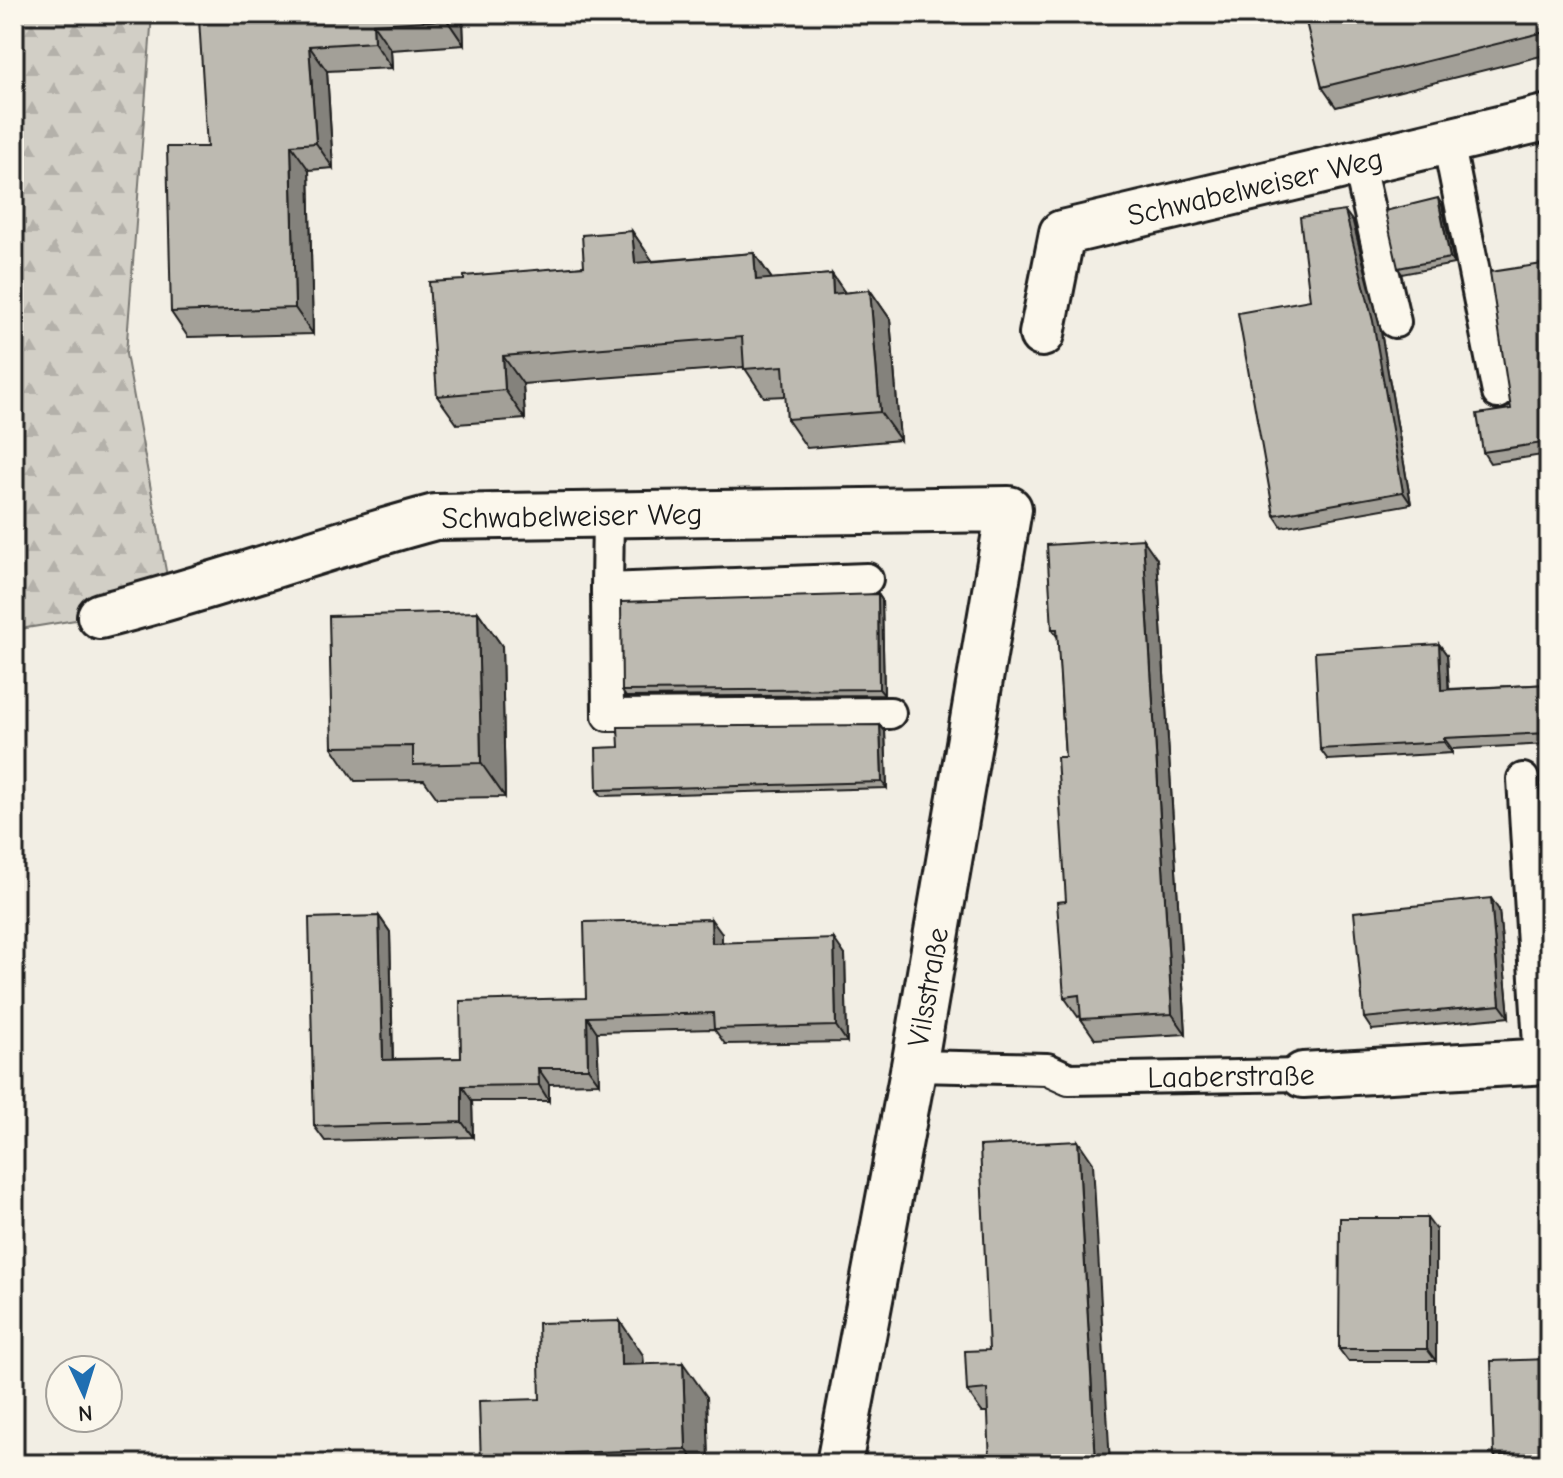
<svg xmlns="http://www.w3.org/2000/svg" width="1563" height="1478" viewBox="0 0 1563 1478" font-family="'Comic Neue',sans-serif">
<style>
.forest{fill:url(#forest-firs);stroke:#777671;stroke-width:2}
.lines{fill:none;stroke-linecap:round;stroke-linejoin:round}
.service-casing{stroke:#1c1c1c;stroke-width:36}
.minor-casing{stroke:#1c1c1c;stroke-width:50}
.service{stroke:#fbf7ec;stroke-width:30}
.minor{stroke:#fbf7ec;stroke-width:44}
.wall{fill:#a3a098;stroke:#1c1c1c;stroke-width:2}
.shaded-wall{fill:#84827c;stroke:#1c1c1c;stroke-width:2}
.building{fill:#bdbab1;stroke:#1c1c1c;stroke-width:2}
.labels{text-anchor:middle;stroke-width:6;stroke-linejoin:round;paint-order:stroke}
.street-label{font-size:30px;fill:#1c1c1c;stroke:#fbf7ec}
</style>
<defs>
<pattern id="forest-firs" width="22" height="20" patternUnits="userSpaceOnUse" patternTransform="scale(2)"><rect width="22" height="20" fill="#d2cfc6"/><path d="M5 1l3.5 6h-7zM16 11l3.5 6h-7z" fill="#b4b1aa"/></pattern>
</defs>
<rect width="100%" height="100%" fill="#f2eee4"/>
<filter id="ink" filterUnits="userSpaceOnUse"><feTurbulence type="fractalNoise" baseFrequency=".0125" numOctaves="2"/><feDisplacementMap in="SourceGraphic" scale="16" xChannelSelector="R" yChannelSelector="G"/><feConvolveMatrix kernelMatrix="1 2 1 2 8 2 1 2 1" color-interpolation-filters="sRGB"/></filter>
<g filter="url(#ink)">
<path class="forest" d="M14 14H152L126 354 171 598 100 616 14 630Z"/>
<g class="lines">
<defs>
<g id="service">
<path d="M1448 141 1498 393"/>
<path d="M1358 162 1395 322"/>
<path d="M608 515 607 589 867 579"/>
<path d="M607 589 608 715 890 713"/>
<path d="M1523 779 1540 1061"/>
<path d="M914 1066 1047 1069 1069 1079 1303 1075"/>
</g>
<g id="minor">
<path d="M1042 334 1062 233 1549 117"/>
<path d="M100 616C213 588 322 547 435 517L1009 509 916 1055 839 1464"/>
<path d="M1303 1075 1549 1061"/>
</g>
</defs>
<use href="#service" class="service-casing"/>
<use href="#minor" class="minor-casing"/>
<use href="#service" class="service"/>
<use href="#minor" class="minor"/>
</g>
<g class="wall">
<path d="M270 14 569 15 463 21 464 45 391 50 392 68 327 71 333 168 309 170 313 334 188 337 171 312 207 147Z"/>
<path d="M1549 14V54L1336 107 1322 87Z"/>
<path d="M1442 205 1454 264 1402 274 1398 268Z"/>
<path d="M1353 222 1381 332 1411 504 1282 527 1274 515 1310 300Z"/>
<path d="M632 231 652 261 754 253 772 279 832 274 845 293 870 290 890 319 900 440 807 448 787 419 786 396 764 397 744 367 523 384 525 419 457 424 437 396 464 280 584 266Z"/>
<path d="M1549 263V454L1490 463 1483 452 1511 409Z"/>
<path d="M1157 559 1186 1034 1095 1039 1081 1019 1080 1016 1078 1017 1064 997 1066 901 1065 757 1058 638 1052 629Z"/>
<path d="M878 594 882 600 884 695 626 697 622 691Z"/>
<path d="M478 612 502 646 505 797 437 798 424 780 355 781 332 747Z"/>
<path d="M1439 644 1447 655 1449 689 1549 684V744L1452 749V753L1328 760 1320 749Z"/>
<path d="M885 731 887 788 602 796 597 790 619 747Z"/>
<path d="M1499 910 1509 1017 1372 1030 1364 1018Z"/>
<path d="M379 916 390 932 393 1059 461 1058 586 998 722 934V942L845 955 847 1042 725 1044 714 1029 597 1032 599 1083 549 1084V1101H472L473 1137 325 1141 314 1126Z"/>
<path d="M1093 1163 988 1412H982L967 1391Z"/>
<path d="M1549 1205V1464H1500L1494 1455 1547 1359Z"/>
<path d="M1436 1230V1361H1348L1339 1349Z"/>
<path d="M643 1355 644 1364 707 1397 709 1464H481L540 1399Z"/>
</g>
<g class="shaded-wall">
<path d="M446 14H458L463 21 464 45 447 20Z"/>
<path d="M373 24 391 50 392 68 374 42Z"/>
<path d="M309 46 327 71 333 168 316 143Z"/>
<path d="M291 145 309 170 313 334 295 308Z"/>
<path d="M1438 198 1442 205 1454 264 1450 258Z"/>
<path d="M1345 211 1353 222 1381 332 1411 504 1403 492Z"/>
<path d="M632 231 652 260 655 291 635 263Z"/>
<path d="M754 253 774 282 756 280Z"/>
<path d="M832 274 852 303 833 294Z"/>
<path d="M870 290 890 319 900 440 880 412Z"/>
<path d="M503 356 523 384 525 419 505 390Z"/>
<path d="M1545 358 1549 364V388Z"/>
<path d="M1143 539 1157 559 1186 1034 1172 1014Z"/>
<path d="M878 594 882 600 884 695 879 689Z"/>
<path d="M478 612 502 646 505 797 481 763Z"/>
<path d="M1439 644 1447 655 1449 701 1441 690Z"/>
<path d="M880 725 885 731 887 788 882 782Z"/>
<path d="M1444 738 1452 749V753L1444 742Z"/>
<path d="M1491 898 1499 910 1509 1017 1500 1005Z"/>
<path d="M379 916 390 932 393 1075 383 1060Z"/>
<path d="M711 919 722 934V958L712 943Z"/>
<path d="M834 939 845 955 847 1042 836 1026Z"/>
<path d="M587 1017 597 1032 599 1083 588 1068Z"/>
<path d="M538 1068 549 1084V1101L539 1085Z"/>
<path d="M462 1086 472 1101 473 1137 462 1122Z"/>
<path d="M1078 1141 1093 1163 1110 1464H1096Z"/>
<path d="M1427 1218 1436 1230V1361L1427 1349Z"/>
<path d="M620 1321 643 1355 645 1399 621 1365Z"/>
<path d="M683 1363 707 1397 709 1464H697L686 1449Z"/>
<path d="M566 1453 574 1464H566Z"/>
</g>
<g class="building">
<path d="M270 14H446L447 20 373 24 374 42 309 46 316 143 291 145 295 308 171 312 167 147H207L199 19Z"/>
<path d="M1304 14H1549V31L1322 87Z"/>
<path d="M1438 198 1450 258 1398 268 1385 211Z"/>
<path d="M1345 211 1373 321 1403 492 1274 515 1238 313 1310 300 1300 217Z"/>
<path d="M632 231 635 263 754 253 756 280 832 274 833 294 870 290 880 412 787 419 783 366 744 369 742 337 503 356 505 390 437 396 429 282 464 280V276L584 266 582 235Z"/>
<path d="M1549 263V358H1545L1549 388V442L1483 452 1477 414 1511 409 1490 272Z"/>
<path d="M1143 539 1172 1014 1081 1019 1079 995 1064 997 1057 902 1066 901 1057 757H1065L1057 629H1052L1047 545Z"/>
<path d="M878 594 879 689 622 691 621 602Z"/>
<path d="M478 612 481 763 413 765V746L332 747 329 616Z"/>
<path d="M1439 644 1441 690 1549 684V733L1444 738V742L1320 749 1315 652Z"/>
<path d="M880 725 882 782 597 790 596 748 619 747 618 727Z"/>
<path d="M1491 898 1500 1005 1364 1018 1354 912Z"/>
<path d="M379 916 383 1060 461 1058 460 1001 586 998 584 922 711 919 712 943 834 939 836 1026 714 1029 713 1013 587 1017 588 1068H538L539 1085 462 1086V1122L314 1126 309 918Z"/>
<path d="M1078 1141 1096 1464H990L987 1389 967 1391 965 1351 989 1350 980 1146Z"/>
<path d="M1549 1205V1454L1494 1455 1491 1361 1547 1359 1543 1206Z"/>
<path d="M1340 1218H1427V1349H1339Z"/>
<path d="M620 1321 621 1365 683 1363 686 1449 566 1453V1464H481L479 1401 540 1399 538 1323Z"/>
</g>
</g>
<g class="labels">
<g class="street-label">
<text transform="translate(1255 187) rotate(-13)" y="10">Schwabelweiser Weg</text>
<text transform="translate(572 516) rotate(-1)" y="10">Schwabelweiser Weg</text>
<text transform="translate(928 987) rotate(-80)" y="10">Vilsstraße</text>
<text transform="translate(1231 1076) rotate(-1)" y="10">Laaberstraße</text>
</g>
</g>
<rect width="1563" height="1478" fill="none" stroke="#fbf7ec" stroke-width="48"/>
<rect x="24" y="24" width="1515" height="1430" fill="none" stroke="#1c1c1c" stroke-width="3" filter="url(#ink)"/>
<g transform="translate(84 1394) rotate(176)"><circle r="38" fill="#fbf7ec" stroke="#a29f99" stroke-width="2"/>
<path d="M0-6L14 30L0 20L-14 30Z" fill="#1f6fb2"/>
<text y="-12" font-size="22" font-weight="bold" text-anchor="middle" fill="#1c1c1c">N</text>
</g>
</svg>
